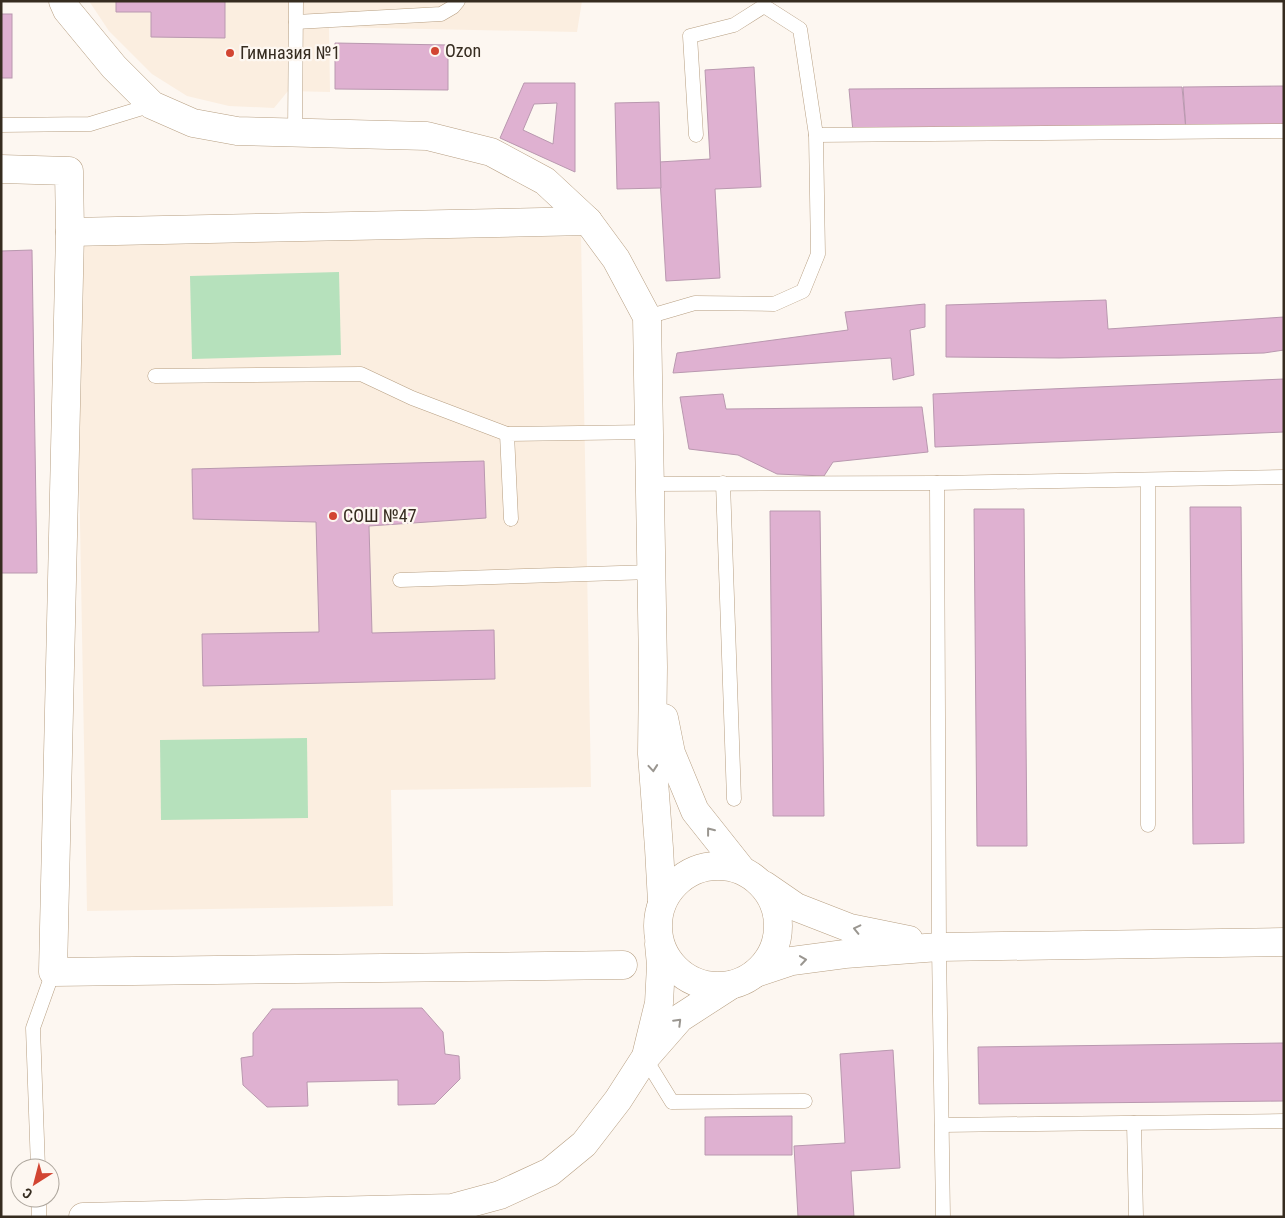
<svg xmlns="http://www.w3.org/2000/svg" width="1285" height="1218" viewBox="0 0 1285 1218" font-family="'Roboto Condensed',sans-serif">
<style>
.built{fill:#fbeee0}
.green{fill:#b6e1bc}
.building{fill:#dfb1d1;stroke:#b998af;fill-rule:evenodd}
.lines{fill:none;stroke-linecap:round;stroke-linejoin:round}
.lane-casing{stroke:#b79f82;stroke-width:15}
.street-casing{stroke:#b79f82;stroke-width:29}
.lane{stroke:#fff;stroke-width:14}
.street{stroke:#fff;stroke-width:28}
.oneway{stroke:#9a9690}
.poi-dot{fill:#d24532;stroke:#fdf7f1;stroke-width:2}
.labels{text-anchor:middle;stroke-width:4.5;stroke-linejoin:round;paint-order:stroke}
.poi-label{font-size:18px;fill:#362c20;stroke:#fdf7f1;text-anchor:start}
</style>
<rect width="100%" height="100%" fill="#fdf7f1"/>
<g class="built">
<path d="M89 1H582L577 32 329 27 330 92 288 91 274 108 229 106 187 96 152 74 109 31Z"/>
<path d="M581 236 591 787 391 790 393 906 87 911 75 245Z"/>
</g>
<g class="green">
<path d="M339 272 341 355 192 359 190 276Z"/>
<path d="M307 738 308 818 161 820 160 740Z"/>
</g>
<g class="building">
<path d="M116 1H225V38L151 37V12H116Z"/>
<rect x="1" y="14" width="11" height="64"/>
<path d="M335 43 448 45V90L335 89Z"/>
<path d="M754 67 761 187 715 189 720 278 666 281 659 162 710 159 705 70Z"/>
<path d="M524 83H575V172L500 138ZM557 103 553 144 523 130 534 104Z"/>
<path d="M1284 86V129L1186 130 1183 87Z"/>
<path d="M1182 87 1186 131 853 132 849 89Z"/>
<path d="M659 102 661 188 617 189 615 103Z"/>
<path d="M32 250 37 573H1V251Z"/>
<path d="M1106 300 1108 329 1284 317V350L1264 353 1059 358 946 357V305Z"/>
<path d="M925 304V327L910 330 914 375 893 380 891 358 673 373 677 353 848 330 845 312Z"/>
<path d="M1284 379V432L935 447 933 394Z"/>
<path d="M723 394 726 409 922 407 928 452 833 462 824 476 777 474 738 455 689 449 680 397Z"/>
<path d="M484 461 486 518 369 526 372 633 494 630 495 679 203 686 202 634 319 632 316 522 193 519 192 469Z"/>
<path d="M1190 507H1241L1244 843 1193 844Z"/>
<path d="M974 509H1024L1027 846H977Z"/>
<path d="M770 511H820L824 816H773Z"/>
<path d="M422 1008 443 1032 445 1054 459 1056 460 1079 435 1104 398 1105V1080L307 1082 308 1106 267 1107 243 1085 241 1058 253 1056V1033L272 1009Z"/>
<path d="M1284 1043V1101L979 1104 978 1047Z"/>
<path d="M893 1050 900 1168 851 1171 854 1217H798L794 1146 845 1143 840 1054Z"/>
<path d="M792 1116V1155H705V1117Z"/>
</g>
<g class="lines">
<defs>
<g id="lane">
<path d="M296 22 441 14 453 7 458 1"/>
<path d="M1 125 90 124 152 105"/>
<path d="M295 133 296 1"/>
<path d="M696 135 690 36 734 25 764 6"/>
<path d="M816 135 1284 131"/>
<path d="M647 317 695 303 774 304 803 291 818 254 816 135 800 29 764 6V1"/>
<path d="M155 376 361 374 412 398 507 434"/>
<path d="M1148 480V825"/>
<path d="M723 483 734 799"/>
<path d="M937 483 939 947 943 1217"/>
<path d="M650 484 937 483 1284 477"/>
<path d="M511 519 507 434 650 432"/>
<path d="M400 580 652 572"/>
<path d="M645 1058 672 1102 805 1101"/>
<path d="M1134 1123 1136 1217"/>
<path d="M942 1125 1284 1121"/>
<path d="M38 1168 33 1028 53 972"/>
<path d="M39 1198V1217"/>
</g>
<g id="street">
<path d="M63 1 67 10 114 67 152 105 193 123 237 131 427 136 491 152 545 181 588 221 616 259 647 317 653 667 652 754 659 848 662 902"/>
<path d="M1 169 69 171 70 232 53 972 623 965"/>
<path d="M70 232 588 221"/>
<path d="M664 718 671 753 695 811 741 869"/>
<circle cx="718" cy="926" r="60"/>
<path d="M764 885 796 907 850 928 909 940"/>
<path d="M756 973 792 961 845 954 939 947 1284 942"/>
<path d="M647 1052 659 1003 661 965 659 944"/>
<path d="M83 1217 452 1208 500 1195 550 1172 584 1144 618 1100 645 1058 680 1018 731 985"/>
</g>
</defs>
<use href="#lane" class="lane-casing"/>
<use href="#street" class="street-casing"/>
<use href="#lane" class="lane"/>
<use href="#street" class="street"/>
</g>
<defs><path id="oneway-chevron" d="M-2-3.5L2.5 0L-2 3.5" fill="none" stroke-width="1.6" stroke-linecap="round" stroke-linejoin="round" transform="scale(1.25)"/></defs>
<g class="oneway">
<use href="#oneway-chevron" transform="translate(653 768) rotate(85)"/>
<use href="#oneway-chevron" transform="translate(710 831) rotate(-128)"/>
<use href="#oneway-chevron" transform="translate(857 929) rotate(-167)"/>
<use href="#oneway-chevron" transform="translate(803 960) rotate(-8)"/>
<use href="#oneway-chevron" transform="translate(678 1022) rotate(-45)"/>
</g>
<g class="poi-dot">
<circle cx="435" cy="51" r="5"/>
<circle cx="230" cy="53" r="5"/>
<circle cx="333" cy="516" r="5"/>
</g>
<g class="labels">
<g class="poi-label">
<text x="445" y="57">Ozon</text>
<text x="240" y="59">Гимназия №1</text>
<text x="343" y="522">СОШ №47</text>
</g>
</g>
<rect width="1285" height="1218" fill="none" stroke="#362c20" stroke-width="5"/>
<g transform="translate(35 1183) rotate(216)"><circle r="24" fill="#fdf7f1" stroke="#ada69d"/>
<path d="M0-4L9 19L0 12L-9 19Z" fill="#d24532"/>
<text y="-8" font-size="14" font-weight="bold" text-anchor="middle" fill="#362c20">С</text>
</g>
</svg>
